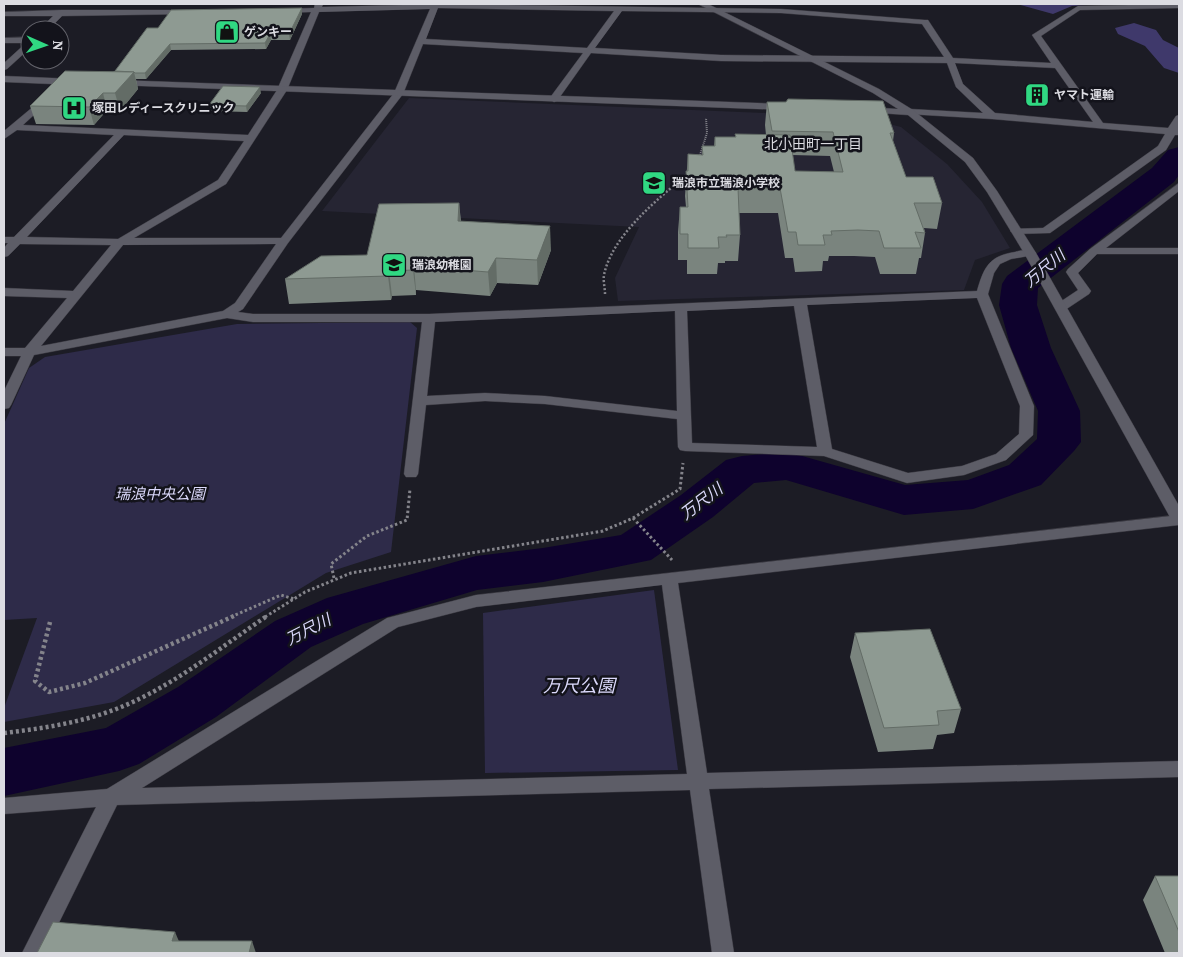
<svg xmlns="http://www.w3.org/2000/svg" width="1183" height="957" viewBox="0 0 1183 957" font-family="'Source Serif 4','Noto Sans JP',serif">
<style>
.built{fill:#262533}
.green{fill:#2e2b49}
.forest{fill:#3f396b}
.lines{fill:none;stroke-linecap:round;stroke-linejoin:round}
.river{fill:#0e022d;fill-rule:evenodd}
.minor-casing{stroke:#3a3941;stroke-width:1}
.tertiary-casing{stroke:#3a3941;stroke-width:1}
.path-far3{stroke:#84848b;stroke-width:2;stroke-dasharray:1 1;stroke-linecap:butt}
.path-far2{stroke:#84848b;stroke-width:2.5;stroke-dasharray:2 2;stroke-linecap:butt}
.path-far1{stroke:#84848b;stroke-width:3;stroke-dasharray:2.5 2.5;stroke-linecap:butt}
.path{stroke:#84848b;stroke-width:4.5;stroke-dasharray:3 3;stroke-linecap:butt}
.minor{fill:#5d5d67;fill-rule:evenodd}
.tertiary{fill:#5d5d67;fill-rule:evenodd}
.wall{fill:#7a847e;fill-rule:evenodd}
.shaded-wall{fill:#636c66}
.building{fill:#8e9a92;stroke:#636c66}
.labels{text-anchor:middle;stroke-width:5;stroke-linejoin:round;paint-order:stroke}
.far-poi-label{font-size:12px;font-weight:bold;fill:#dcdce2;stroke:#13131b;text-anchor:start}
.far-neighbourhood-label{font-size:14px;fill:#dcdce2;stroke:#13131b}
.park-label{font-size:15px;font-style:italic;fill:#dbd9fb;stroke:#13131b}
.water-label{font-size:16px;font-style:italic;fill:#dbd9fb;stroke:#13131b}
.near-park-label{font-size:18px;font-style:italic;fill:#dbd9fb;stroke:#13131b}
</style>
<rect width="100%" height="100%" fill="#1c1c25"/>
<path class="built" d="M409 98 862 117 901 127 947 164 982 202 1010 248 975 260 964 290 618 301 615 278 639 227 322 211Z"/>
<g class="green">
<path d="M410 322 417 328 391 552 326 573 114 702 4 722V708L37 618 4 620V424L29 368 45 357 237 324Z"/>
<path d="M654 590 678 770 485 773 483 613Z"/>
</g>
<g class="forest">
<path d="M1017 4H1085L1088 5 1072 6 1053 14Z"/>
<path d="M1134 23 1156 30 1163 40 1179 48V73L1164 68 1145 46 1118 34 1115 28Z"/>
</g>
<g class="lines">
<path class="river" d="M1179 147V175L1174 182 1038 288 1037 305 1051 348 1080 411 1081 442 1074 451 1041 485 973 509 904 515 786 480 754 483 713 517 651 560 543 582 477 590 363 624 311 647 216 717 139 764 119 771 4 796V748L106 728 178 687 275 621 327 598 476 556 543 548 621 535 681 495 726 460 742 456 788 452 905 485 968 480 1009 465 1037 439 1038 411 1011 348 999 305 1002 284 1007 276 1152 168 1168 150Z"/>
<defs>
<g id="minor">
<path d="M315 4H323L322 7 442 4 781 9 925 20H928L953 58 1051 63 1032 35 1078 6 1179 4V8L1080 10 1041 36 1103 123 1168 128 1176 116 1179 115 1178 129H1179V135H1175L1166 150 1050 233 1016 234 1010 231 1012 229 1043 228 1158 146 1165 134 992 119 907 114V110L910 109 983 113 956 87 947 63 721 61 591 53 557 101 554 102 549 99 583 53 423 44 403 94 288 243 243 309 238 312 253 314H429L977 291C984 267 989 256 1015 252 1021 250 1028 249 1034 251L1036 253 1034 255 1011 259 1000 264 994 273 988 294 1034 406 1033 435 1006 460 964 475 907 483 824 456 685 451 680 450 678 447 677 419 545 404 485 401 426 405 418 474 416 477H406L404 474 422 322H253L227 318 34 355 11 405 9 408 4 409V391L21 356H4V348H25L67 298 4 296V288L73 291 111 245 20 244 8 256 4 257V248L8 243H4V237H14L114 135 17 130 4 139V131L46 96 49 97V101L23 125 248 135 277 90 311 12 281 13 277 11 281 9 314 8ZM438 8 614 11 587 48 426 39ZM430 9 394 93 281 238H134L226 184 287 90 319 12ZM622 11 781 13 922 24 944 57 721 55 595 48ZM955 63 1055 68 1093 122 995 113 963 84ZM124 135 244 141 218 180 118 239 27 237ZM276 244 235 303 223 311 41 346 123 245ZM977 298 1020 406 1019 434 996 454 962 466 908 473 832 449 807 305ZM794 306 817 447 692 443 687 311ZM675 311 677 411 545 396 485 393 427 396 435 322Z"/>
<path d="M61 10H188L192 12 188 14 62 16 48 30H39L53 16H4V12Z"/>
<path d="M30 37V48L7 69 4 70V63L26 43H4V38Z"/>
<path d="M1179 183V191L1106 248H1179V254H1097L1078 273 1091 291 1089 294 1065 310H1057L1055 307 1057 304 1078 290 1066 272 1068 269 1090 249Z"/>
<path d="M1179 515V525L678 583 707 773 1179 761V777L709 789 734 953H712L690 790 117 805 44 953H22L96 807 4 814V798L107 789 387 618 476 595ZM662 585 687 774 142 788 398 627 476 607Z"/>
</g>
<g id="tertiary">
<path d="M698 4H708L879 89 913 110 973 158 997 191 1036 253 1179 506V524L1173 523 1171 519 1024 253 987 192 965 162 908 115 863 112V108L866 107 898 109 873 93Z"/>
<path d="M4 76 76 79 80 82 76 85 4 82Z"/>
<path d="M117 80 786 104 791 107 786 110 114 85V81Z"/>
</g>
</defs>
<use href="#minor" class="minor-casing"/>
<use href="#tertiary" class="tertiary-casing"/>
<path class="path-far3" d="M700 155 707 133 706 118"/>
<g class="path-far2">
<path d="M699 157 700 154"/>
<path d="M605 294C605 288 603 281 604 275 612 235 659 198 689 173"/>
</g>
<g class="path-far1">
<path d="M633 518 672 560"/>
<path d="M334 578 331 564 367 536 407 520 410 489"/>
<path d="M231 617 281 595 294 599"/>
<path d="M265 617 305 592 351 573 603 531 633 518 680 489 683 463"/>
</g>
<g class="path">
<path d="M50 622 35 681 49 692 85 683 234 616"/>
<path d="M4 733C38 729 72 724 105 713 165 693 215 651 267 616"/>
</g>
<use href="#minor" class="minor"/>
<use href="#tertiary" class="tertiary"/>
</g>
<g class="wall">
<path d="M302 8V14L290 40H271L266 49 171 50 146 79H136L138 89 120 111 107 110 94 125 36 124 30 106 115 71 158 28Z"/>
<path d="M261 93 247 112 210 111 209 105Z"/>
<path d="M767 102 894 133 893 141 906 177 942 203 937 229 924 228 925 233 921 258H919L916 274H880L875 257 854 256H829L828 261H823L822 271 795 272 793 258H785L778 213H739L740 235 738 261H725V263H718L717 274H687V260H678V232L680 207H686L685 196 688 154 702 155V146H714L715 137H735V134L766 135 765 125ZM792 155 830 156 834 172 795 171Z"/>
<path d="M459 203 461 221 551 250 538 285 497 283 490 296 416 290V295L392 296 391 300 289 304 285 279 367 255Z"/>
<path d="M855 633 961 709 954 733 937 735 933 749 878 752 850 657Z"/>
<path d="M1155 876H1179V953H1165L1143 900Z"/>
</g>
<g class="shaded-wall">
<path d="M302 8V14L290 40 289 34Z"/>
<path d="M270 34 271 40 266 49 265 43Z"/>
<path d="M170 44 171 50 146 79 145 73Z"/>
<path d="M134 72 138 89 120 111 115 93Z"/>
<path d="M260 87 261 93 247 112 246 106Z"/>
<path d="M103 93 107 110 94 125 89 107Z"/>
<path d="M459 203 461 226 458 221Z"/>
<path d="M550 226 551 250 538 285 537 260Z"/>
<path d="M496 258 497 283 490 296 488 272Z"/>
<path d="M414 266 416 290V295L413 270Z"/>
<path d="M389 271 392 296 391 300 388 276Z"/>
<path d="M175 932 184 953 172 941Z"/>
<path d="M252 941 256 953H249Z"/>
</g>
<g class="building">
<path d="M302 8 289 34H270L265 43 170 44 145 73H135L134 72 115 71 147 28H158L171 10Z"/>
<path d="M65 71 134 72 115 93H103L89 107 30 106Z"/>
<path d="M223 86 260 87 246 106 209 105Z"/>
<path d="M788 99 883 101 894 133H890L906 177H933L942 203H914L925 233 915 232 921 248H884L879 231 858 230 831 231 832 235H823L825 245H798L796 232H788L780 188H738L740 235H726L727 237H718L719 248H688V234H680V207H688L686 171H688V154L703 155 702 146H715V137H736L735 134 790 135 795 171 843 172 833 132 772 131 767 102H786Z"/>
<path d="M459 203 458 221 550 226 537 260 496 258 488 272 414 266 413 270 389 271 388 276 285 279 321 256 367 255 379 204Z"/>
<path d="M930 629 961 709 937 711 939 725 884 728 855 633Z"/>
<path d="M1155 876H1179V932Z"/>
<path d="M53 922 175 932 172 941H252L249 953H37Z"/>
</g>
<defs>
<symbol id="shop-square" viewBox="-11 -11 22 22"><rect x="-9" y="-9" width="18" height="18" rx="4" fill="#30d882" stroke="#13131b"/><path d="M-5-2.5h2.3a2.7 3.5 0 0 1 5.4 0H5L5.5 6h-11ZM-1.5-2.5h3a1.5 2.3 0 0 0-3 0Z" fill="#111"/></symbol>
<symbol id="building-square" viewBox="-11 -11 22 22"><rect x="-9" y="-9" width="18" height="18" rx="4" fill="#30d882" stroke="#13131b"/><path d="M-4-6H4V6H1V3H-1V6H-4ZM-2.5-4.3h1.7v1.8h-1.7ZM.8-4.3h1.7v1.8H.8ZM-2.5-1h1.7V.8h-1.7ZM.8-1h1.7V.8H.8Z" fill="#111"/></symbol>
<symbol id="hospital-square" viewBox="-11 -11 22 22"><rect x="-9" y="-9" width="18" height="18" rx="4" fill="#30d882" stroke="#13131b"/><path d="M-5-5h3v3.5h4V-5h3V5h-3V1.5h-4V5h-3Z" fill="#111"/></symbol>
<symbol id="school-square" viewBox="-11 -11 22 22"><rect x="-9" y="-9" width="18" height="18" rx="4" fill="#30d882" stroke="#13131b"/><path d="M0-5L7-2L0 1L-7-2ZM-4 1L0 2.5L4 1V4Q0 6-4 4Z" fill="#111"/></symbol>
</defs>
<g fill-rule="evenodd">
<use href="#shop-square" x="213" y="18" width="28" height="28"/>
<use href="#building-square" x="1023" y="81" width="28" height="28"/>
<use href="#hospital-square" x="60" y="94" width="28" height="28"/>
<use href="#school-square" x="640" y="169" width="28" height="28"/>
<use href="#school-square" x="380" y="251" width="28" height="28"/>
</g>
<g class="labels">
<g class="far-poi-label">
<text x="244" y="36">ゲンキー</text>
<text x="1054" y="99">ヤマト運輸</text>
<text x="92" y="112">塚田レディースクリニック</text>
<text x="672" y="187">瑞浪市立瑞浪小学校</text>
<text x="412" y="269">瑞浪幼稚園</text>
</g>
<g class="far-neighbourhood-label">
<text x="813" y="149">北小田町一丁目</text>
</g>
<g class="park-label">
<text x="160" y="499">瑞浪中央公園</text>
</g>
<g class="water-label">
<text transform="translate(1044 268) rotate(-40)" y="6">万尺川</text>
<text transform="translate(701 501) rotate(-37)" y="6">万尺川</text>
<text transform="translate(308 629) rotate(-27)" y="6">万尺川</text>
</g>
<g class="near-park-label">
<text x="579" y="692">万尺公園</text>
</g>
</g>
<rect width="1183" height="957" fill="none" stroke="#dcdce2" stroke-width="10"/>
<g transform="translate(45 45) rotate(92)"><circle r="24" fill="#13131b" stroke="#63636b"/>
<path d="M0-4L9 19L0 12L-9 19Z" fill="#30d882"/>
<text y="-8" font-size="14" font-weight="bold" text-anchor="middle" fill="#dcdce2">N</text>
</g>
</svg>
